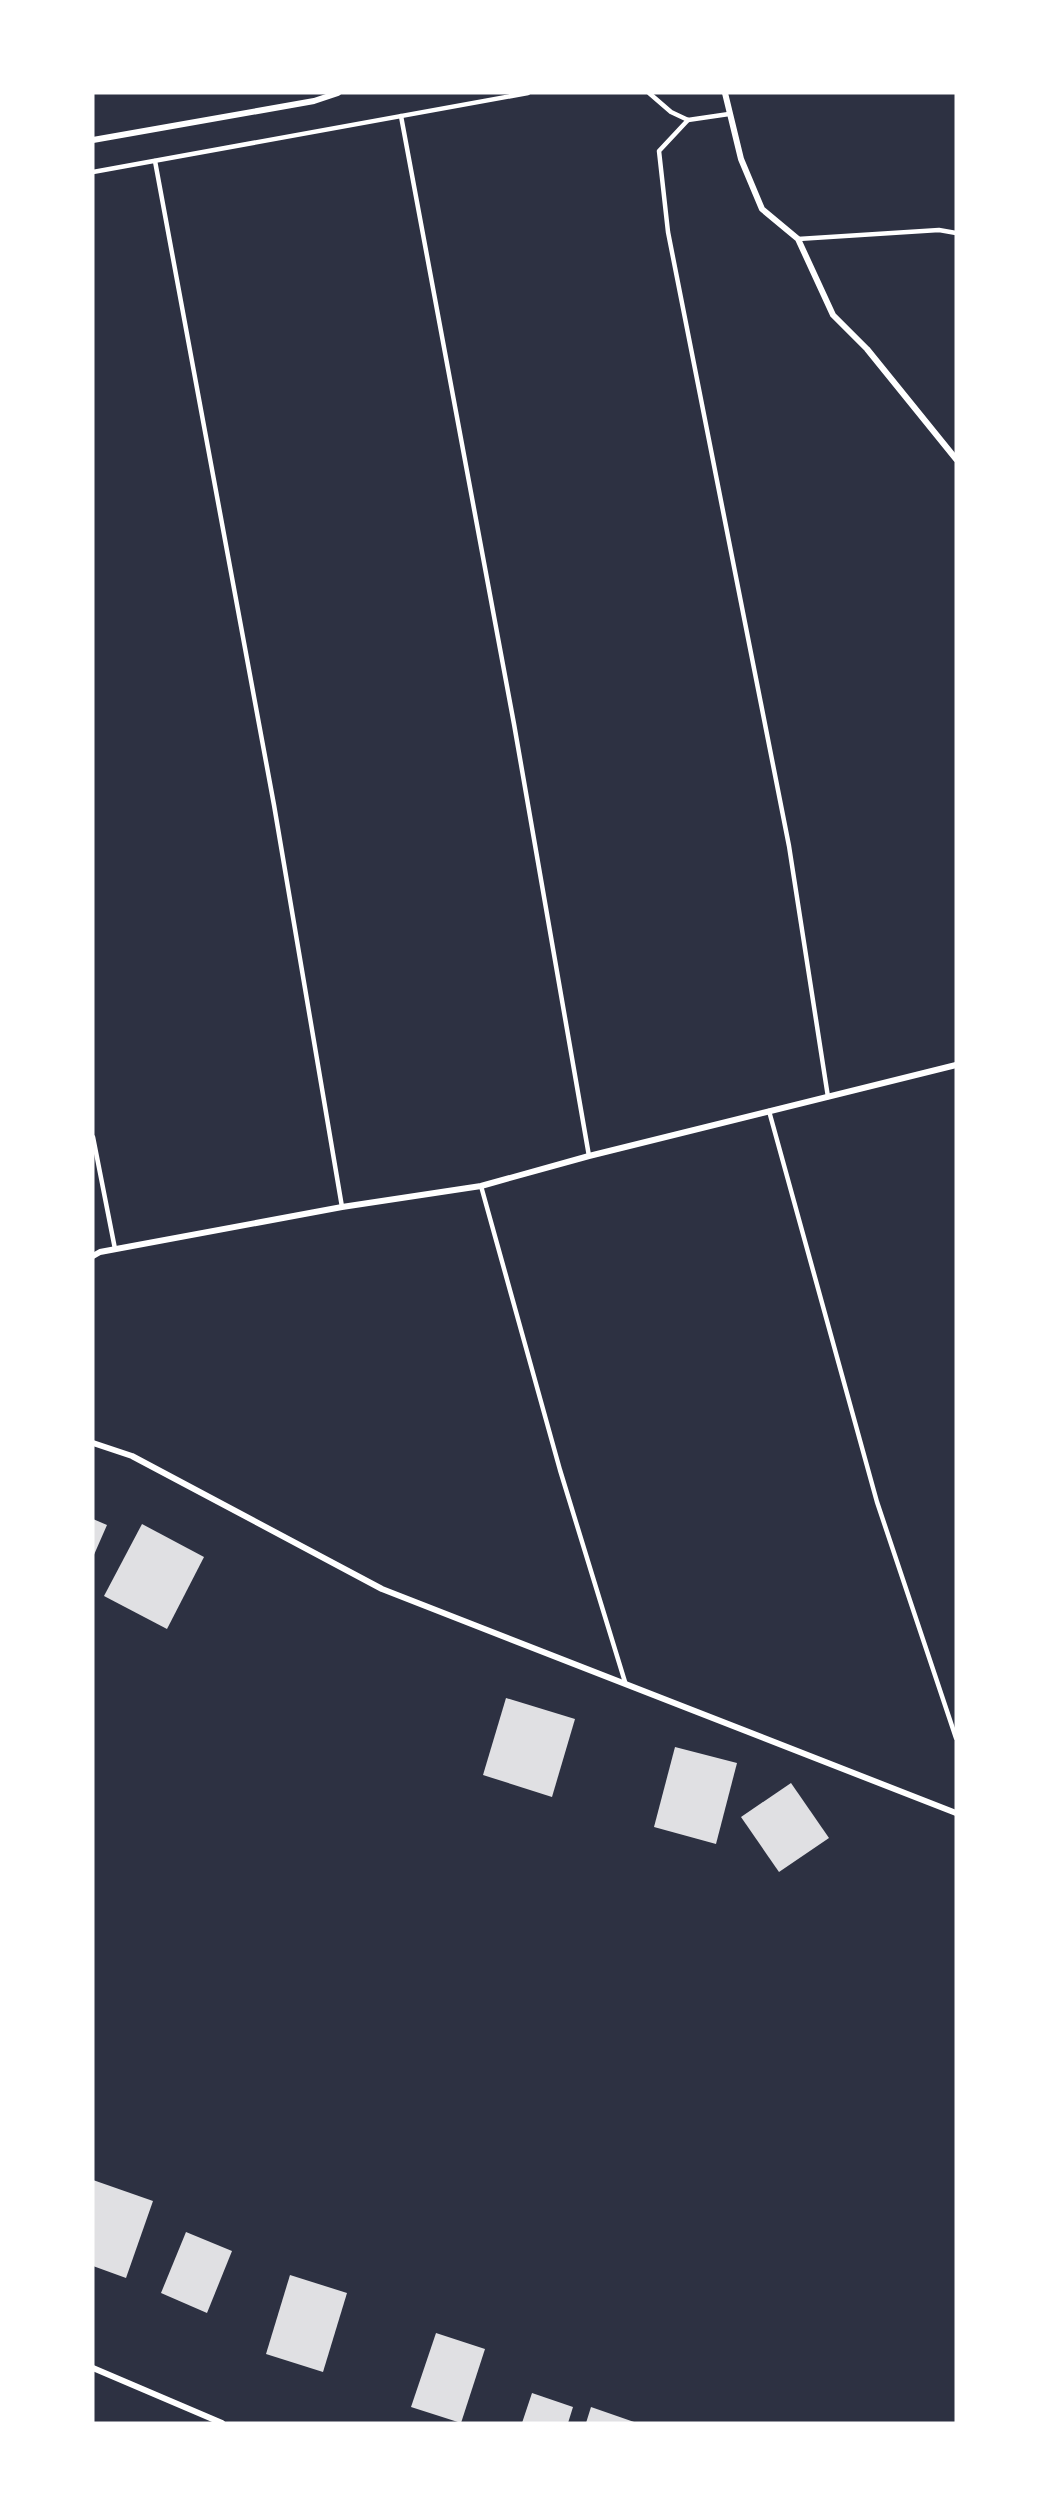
<svg xmlns="http://www.w3.org/2000/svg" width="1049" height="2516" viewBox="0 0 1049 2516" font-family="'DejaVu Sans',sans-serif">
<style>
.building{fill:#e0e0e3}
.lines{fill:none;stroke-linecap:round;stroke-linejoin:round}
.service{stroke:#fff;stroke-width:4.5}
.minor{stroke:#fff;stroke-width:6}
</style>
<rect width="100%" height="100%" fill="#2d3142"/>
<g class="building">
<path d="M93 1519 107 1525 93 1557Z"/>
<path d="M142 1524 204 1557 167 1629 104 1596Z"/>
<path d="M506 1698 575 1719 552 1797 483 1775Z"/>
<path d="M675 1747 737 1763 716 1844 654 1827Z"/>
<path d="M791 1783 829 1838 779 1872 741 1817Z"/>
<path d="M93 2180 153 2201 126 2278 93 2266Z"/>
<path d="M186 2232 232 2251 207 2313 161 2293Z"/>
<path d="M290 2275 347 2293 323 2372 266 2354Z"/>
<path d="M436 2333 485 2349 461 2423 411 2407Z"/>
<path d="M532 2393 573 2407 568 2423H522Z"/>
<path d="M591 2407 637 2423H586Z"/>
</g>
<g class="lines">
<g class="service">
<path d="M649 93 671 112 688 120 729 114"/>
<path d="M401 116 514 724 589 1156"/>
<path d="M688 120 659 151 668 232 789 846 828 1097"/>
<path d="M155 161 274 805 342 1207"/>
<path d="M93 172 528 93"/>
<path d="M798 239 939 230 956 233"/>
<path d="M769 1111 877 1502 956 1738"/>
<path d="M93 1137 115 1249"/>
<path d="M481 1186 560 1470 625 1682"/>
</g>
<g class="minor">
<path d="M725 93 741 159 762 209 798 239 833 315 867 349 956 459"/>
<path d="M93 140 314 101 338 93"/>
<path d="M93 1256 100 1252 342 1207 481 1186 589 1156 956 1065"/>
<path d="M93 1443 132 1456 382 1589 956 1813"/>
<path d="M93 2368 222 2423"/>
</g>
</g>
<rect width="1049" height="2516" fill="none" stroke="#ffffff" stroke-width="189"/>
</svg>
